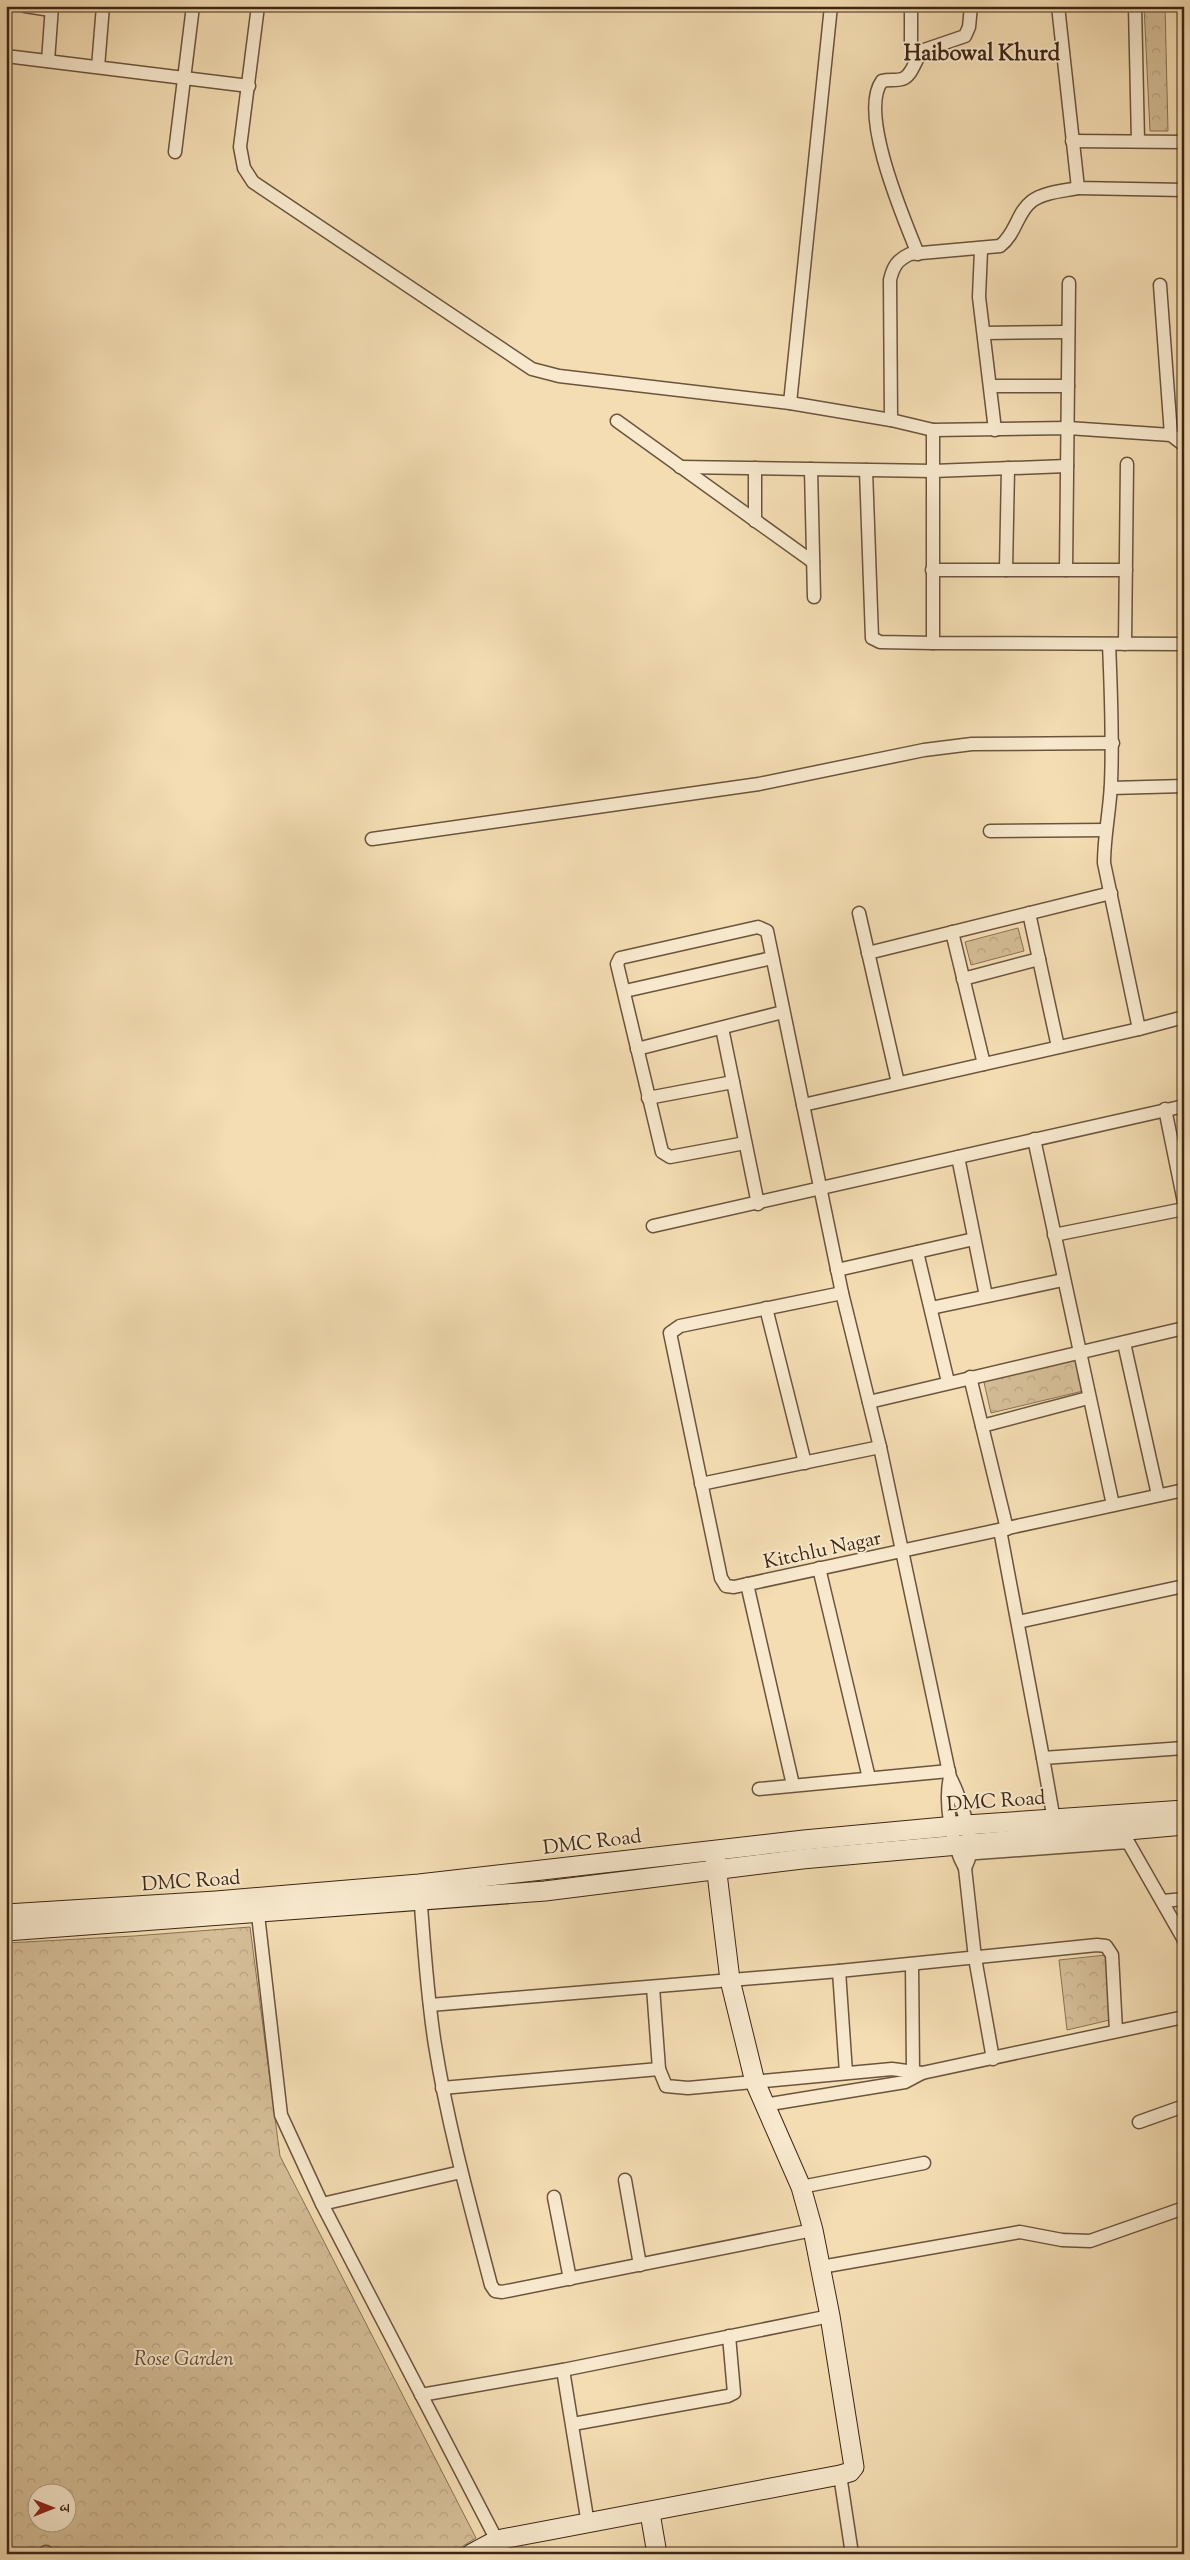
<svg xmlns="http://www.w3.org/2000/svg" width="1190" height="2560" viewBox="0 0 1190 2560" font-family="'Sorts Mill Goudy','Noto Serif Devanagari',serif">
<style>
.park{fill:url(#park-crowns);stroke:#897256;fill-rule:evenodd}
.lines{fill:none;stroke-linecap:round;stroke-linejoin:round}
.street-casing{stroke:#6b543c;stroke-width:15}
.secondary-casing{stroke:#3d2614;stroke-width:21}
.street{stroke:#f8e9ce;stroke-width:12}
.secondary{stroke:#f8e9ce;stroke-width:19}
.labels{text-anchor:middle;stroke-width:4;stroke-linejoin:round;paint-order:stroke}
.street-label{font-size:20px;fill:#3d2614;stroke:#f8e9ce}
.park-label{font-size:20px;font-style:italic;fill:#634c35;stroke:#f8e9ce}
.quarter-label{font-size:22px;font-weight:bold;fill:#3d2614;stroke:#f8e9ce}
</style>
<defs>
<pattern id="park-crowns" width="20" height="18" patternUnits="userSpaceOnUse" patternTransform="scale(1.25)"><rect width="20" height="18" fill="#d5be98"/><path d="M2 6a3 3 0 1 1 6 0M12 15a3 3 0 1 1 6 0" fill="none" stroke="#b8a382"/></pattern>
</defs>
<rect width="100%" height="100%" fill="#f4ddb3"/>
<filter id="stains"><feTurbulence type="fractalNoise" baseFrequency=".004" numOctaves="4"/><feColorMatrix values="0 0 0 0 .2 0 0 0 0 .09 0 0 0 0 .02 0 0 0 .5 -.17"/></filter>
<radialGradient id="worn" r=".72"><stop offset=".6" stop-color="#630" stop-opacity="0"/><stop offset="1" stop-color="#630" stop-opacity=".3"/></radialGradient>
<g class="park">
<path d="M1144 6H1165L1168 131H1150Z"/>
<path d="M1018 928 1024 951 971 965 965 942Z"/>
<path d="M1075 1357 1083 1391 991 1413 983 1378Z"/>
<path d="M250 1927 280 2156 476 2538 450 2554H6V1943L134 1936ZM38 2492H68V2522H38Z"/>
<path d="M1106 1955 1114 2019 1067 2030 1059 1960Z"/>
</g>
<g class="lines">
<defs>
<g id="street">
<path d="M25 6 51 10"/>
<path d="M258 6 240 147 244 168 253 182 532 369 559 376 790 403 891 420 933 430 1068 428 1171 435 1184 445"/>
<path d="M911 6V45L917 57"/>
<path d="M1058 6 1078 188 1184 190"/>
<path d="M1135 6 1138 141"/>
<path d="M6 56 249 86"/>
<path d="M48 61 52 6"/>
<path d="M98 67 103 6"/>
<path d="M1072 141 1184 142"/>
<path d="M175 152 193 6"/>
<path d="M981 250 979 297 995 430"/>
<path d="M918 254C904 219 858 113 882 81 889 79 896 81 902 79 913 76 915 57 924 50L965 36 969 27 971 6"/>
<path d="M1160 285 1171 435"/>
<path d="M984 333 1068 332"/>
<path d="M991 386H1068"/>
<path d="M790 403 831 6"/>
<path d="M891 420 890 280C893 267 897 260 910 254L1000 246C1016 234 1017 212 1032 201 1044 192 1064 191 1078 188"/>
<path d="M617 421 813 562"/>
<path d="M933 430V643L1184 644"/>
<path d="M680 467 933 471 1067 466"/>
<path d="M811 469 814 597"/>
<path d="M866 470 872 638 880 642 933 643"/>
<path d="M755 521V468"/>
<path d="M932 570H1066L1069 283"/>
<path d="M1006 570 1008 468"/>
<path d="M1066 570H1126"/>
<path d="M1109 644C1111 690 1113 736 1111 783 1110 810 1104 836 1104 863L1139 1029"/>
<path d="M1125 644 1127 464"/>
<path d="M1111 788 1184 786"/>
<path d="M990 831 1106 830"/>
<path d="M372 839 759 784 924 750 972 744 1113 743"/>
<path d="M859 913 898 1083"/>
<path d="M1029 913 1058 1047"/>
<path d="M952 932 984 1064"/>
<path d="M868 953 1111 893"/>
<path d="M963 979 1039 959"/>
<path d="M625 991 772 958"/>
<path d="M722 1028 758 1204"/>
<path d="M637 1049 783 1012"/>
<path d="M648 1098 733 1082"/>
<path d="M803 1105 1139 1029 1184 1017"/>
<path d="M1165 1109 1184 1202"/>
<path d="M1034 1139 1113 1505"/>
<path d="M745 1143 670 1157 662 1152 617 964 620 958 758 927 767 931 842 1293 880 1447 950 1777C960 1796 971 1831 970 1853 970 1858 967 1863 965 1868 952 1845 944 1804 950 1777"/>
<path d="M958 1157 986 1296"/>
<path d="M653 1226 1184 1106"/>
<path d="M1054 1235 1184 1209"/>
<path d="M917 1252 948 1382"/>
<path d="M837 1270 974 1239"/>
<path d="M842 1293 680 1326 670 1333 721 1578 726 1586 734 1587 1184 1490"/>
<path d="M766 1308 805 1463"/>
<path d="M931 1308 1063 1280"/>
<path d="M1124 1343 1158 1495"/>
<path d="M970 1377 1007 1529"/>
<path d="M869 1402 1184 1328"/>
<path d="M982 1426 1088 1398"/>
<path d="M701 1484 880 1447"/>
<path d="M1000 1530 1043 1758"/>
<path d="M819 1568 869 1778"/>
<path d="M747 1584 793 1785"/>
<path d="M1018 1622 1184 1586"/>
<path d="M759 1789 949 1771"/>
<path d="M1055 1826 1043 1758 1184 1748"/>
<path d="M963 1854 1128 1842 1184 1940"/>
<path d="M965 1868 975 1958 993 2059"/>
<path d="M420 1893C424 1944 427 1995 435 2045 448 2126 470 2205 491 2285L495 2291 502 2292 813 2230"/>
<path d="M1163 1901 1184 1899"/>
<path d="M257 1906 281 2115 322 2204 504 2554"/>
<path d="M912 1964 913 2070"/>
<path d="M839 1971 846 2073"/>
<path d="M653 1987 659 2069 666 2086 688 2088 892 2069 922 2073"/>
<path d="M430 2005 839 1971 1097 1945 1106 1946 1112 1955 1116 2031"/>
<path d="M442 2088 659 2069"/>
<path d="M764 2105 905 2082 922 2073 1184 2017"/>
<path d="M1139 2122 1184 2106"/>
<path d="M625 2180 640 2265"/>
<path d="M801 2187 924 2163"/>
<path d="M554 2197 570 2279"/>
<path d="M322 2204 461 2172"/>
<path d="M821 2267 1020 2232 1062 2240 1090 2241 1184 2208"/>
<path d="M563 2370 588 2524"/>
<path d="M421 2395 563 2370 830 2316"/>
<path d="M573 2424 728 2396 734 2393 729 2336"/>
<path d="M840 2475 852 2554"/>
<path d="M46 2554V2552"/>
</g>
<g id="secondary">
<path d="M6 1914 216 1901 419 1884 804 1840 966 1825 1184 1810"/>
<path d="M6 1931 545 1891 802 1859 1184 1825"/>
<path d="M650 2513 657 2554"/>
<path d="M471 2554 497 2540 840 2475 850 2472 854 2467 830 2316 813 2230 801 2187 755 2082 730 1980 715 1857"/>
</g>
</defs>
<use href="#street" class="street-casing"/>
<use href="#secondary" class="secondary-casing"/>
<use href="#street" class="street"/>
<use href="#secondary" class="secondary"/>
</g>
<g class="labels">
<g class="street-label">
<text transform="translate(822 1549) rotate(-12)" y="7">Kitchlu Nagar</text>
<text transform="translate(996 1800) rotate(-4)" y="7">DMC Road</text>
<text transform="translate(592 1841) rotate(-7)" y="7">DMC Road</text>
<text transform="translate(191 1880) rotate(-4)" y="7">DMC Road</text>
</g>
<g class="park-label">
<text x="184" y="2365">Rose Garden</text>
</g>
<g class="quarter-label">
<text x="982" y="60">Haibowal Khurd</text>
</g>
</g>
<rect width="1190" height="2560" fill="none" stroke="#f4ddb3" stroke-width="25"/>
<rect x="8" y="8" width="1175" height="2545" fill="none" stroke="#3d2614" stroke-width="2.5"/>
<rect x="12" y="12" width="1165" height="2535" fill="none" stroke="#3d2614"/>
<g transform="translate(52 2508) rotate(90)"><circle r="24" fill="#f8e9ce" stroke="#ad9b84"/>
<path d="M0-4L9 19L0 12L-9 19Z" fill="#8f2418"/>
<text y="-8" font-size="14" font-weight="bold" text-anchor="middle" fill="#3d2614">उ</text>
</g>
<rect width="100%" height="100%" filter="url(#stains)"/>
<rect width="100%" height="100%" fill="url(#worn)"/>
</svg>
